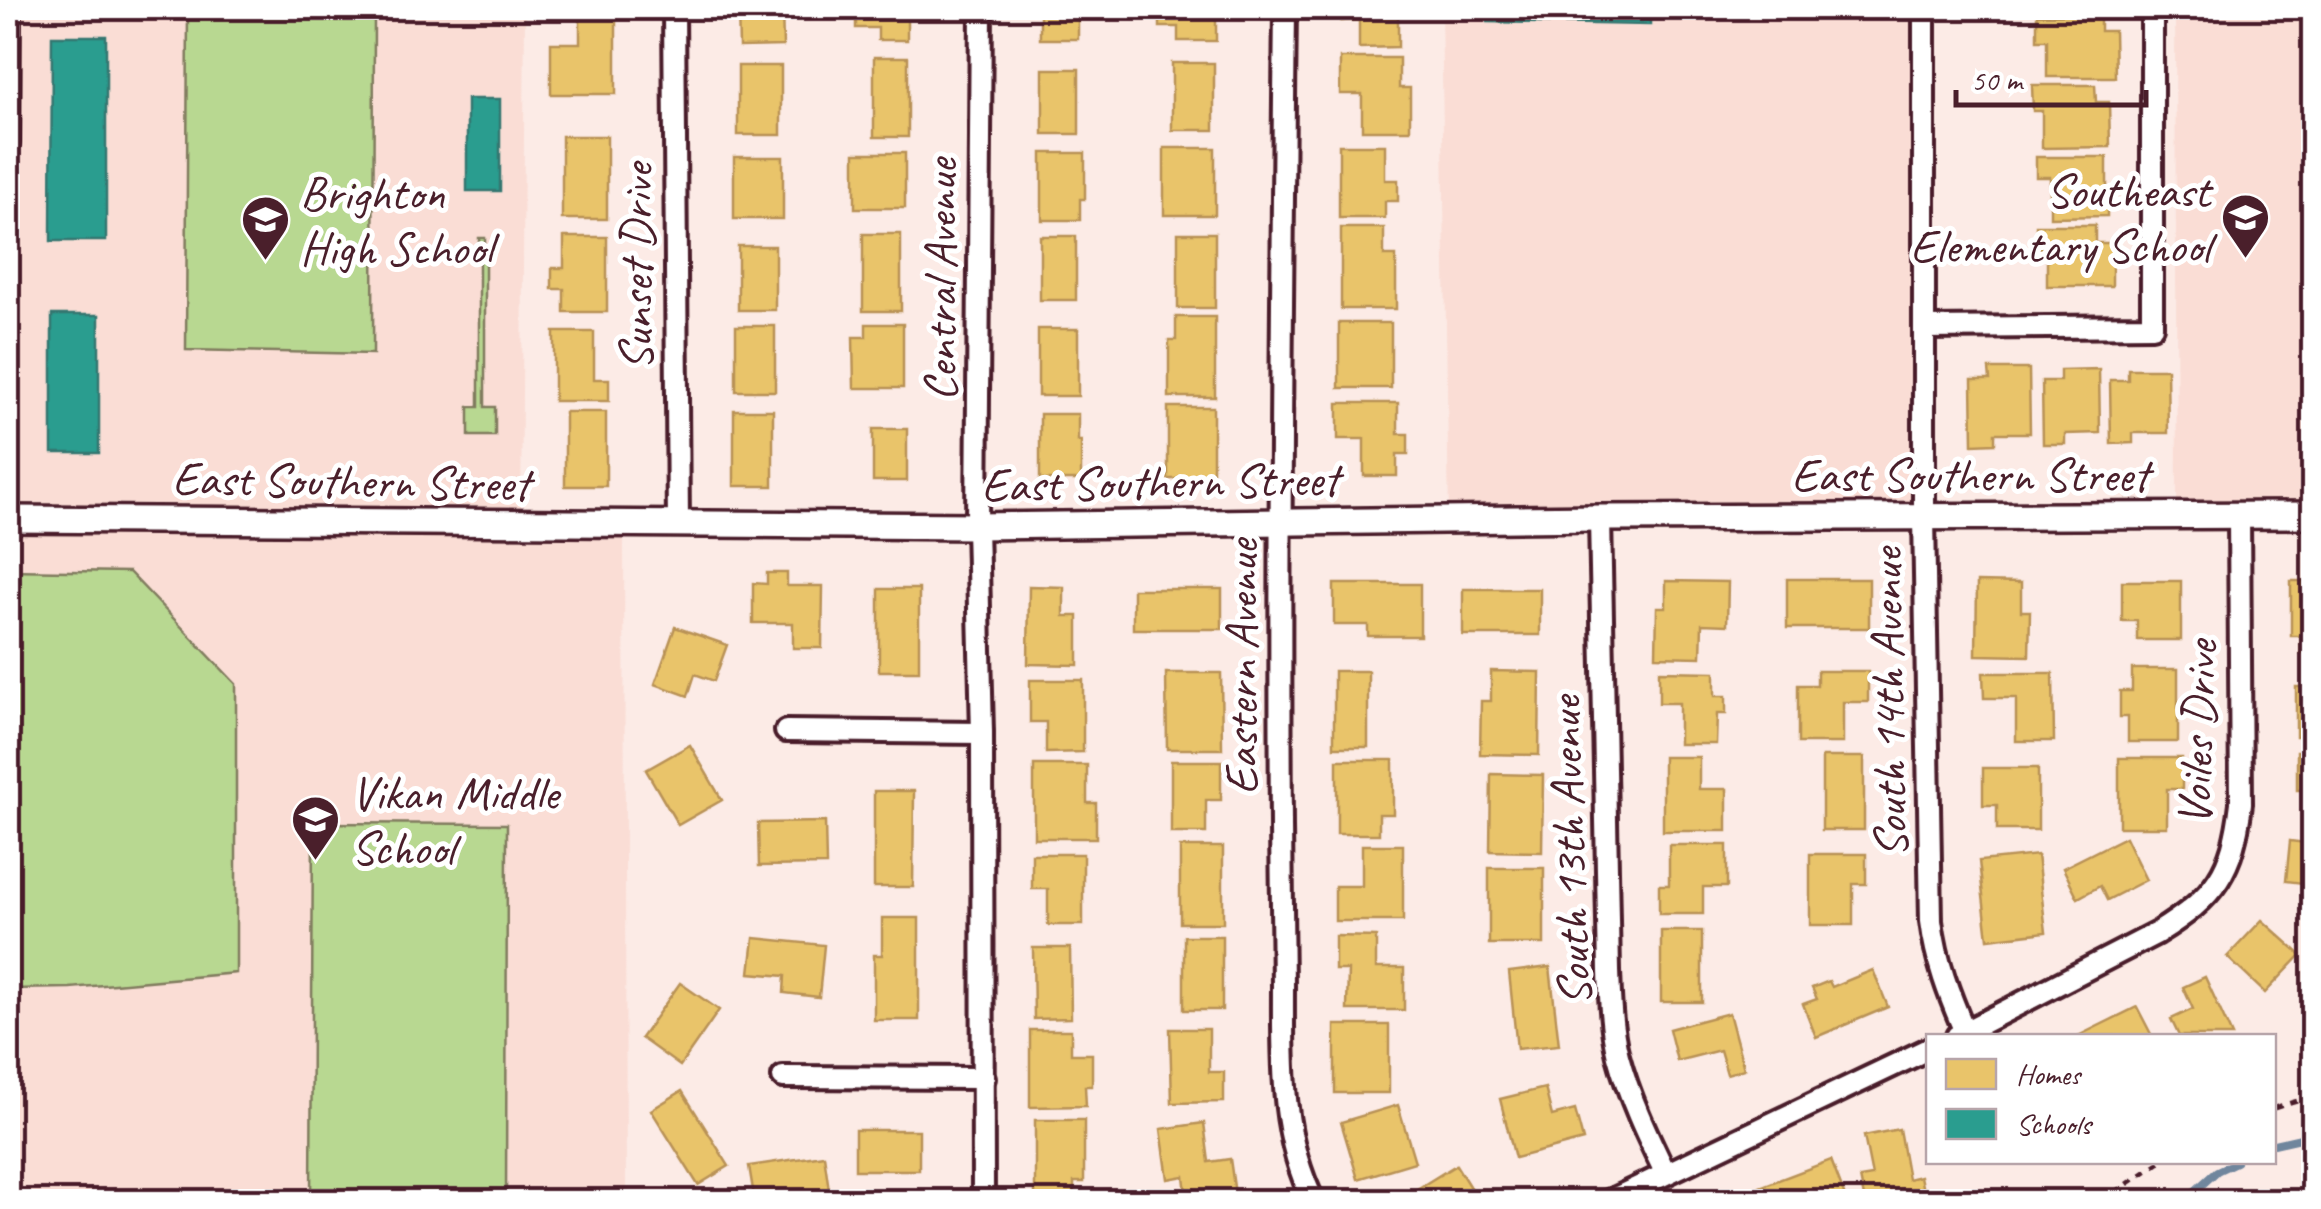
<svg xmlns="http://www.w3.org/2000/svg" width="2321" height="1209" viewBox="0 0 2321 1209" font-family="Caveat,sans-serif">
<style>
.built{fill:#faddd5}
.green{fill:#b8d891;stroke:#817c5e;stroke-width:2.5}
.homes{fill:#e9c46a;stroke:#b99257;stroke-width:2.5}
.schools{fill:#2a9d8f;stroke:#347771;stroke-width:2.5}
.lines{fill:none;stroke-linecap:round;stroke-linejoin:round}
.stream{stroke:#6f869d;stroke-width:8}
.minor-casing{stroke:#4a1f2b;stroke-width:28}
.tertiary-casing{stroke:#4a1f2b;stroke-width:32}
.path{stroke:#4a1f2b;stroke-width:5;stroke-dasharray:8 8;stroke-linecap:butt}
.minor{stroke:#fff;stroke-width:20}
.tertiary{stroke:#fff;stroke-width:25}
.labels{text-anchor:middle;stroke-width:10;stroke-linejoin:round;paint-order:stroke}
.poi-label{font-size:48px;fill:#4a1f2b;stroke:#fff;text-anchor:start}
.street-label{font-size:48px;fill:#4a1f2b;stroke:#fff}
</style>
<rect width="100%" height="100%" fill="#fcebe6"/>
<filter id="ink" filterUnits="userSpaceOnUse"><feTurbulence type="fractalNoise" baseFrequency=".01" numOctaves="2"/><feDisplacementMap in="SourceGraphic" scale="20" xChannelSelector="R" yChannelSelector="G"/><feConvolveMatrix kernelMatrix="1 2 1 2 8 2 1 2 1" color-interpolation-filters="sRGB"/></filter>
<g filter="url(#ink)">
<g class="built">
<path d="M8 8H525L521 523 624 525 626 1201H8Z"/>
<path d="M1441 8H1924V517L1449 520Z"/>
<path d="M2175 8H2313V515L2177 516Z"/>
</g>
<g class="green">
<path d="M188 8H374L373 354 186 350Z"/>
<path d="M479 238H485V407H495V436H469V407H479Z"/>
<path d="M8 570 129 572 236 684V973L70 988 8 989Z"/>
<path d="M313 823 507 824 506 1201H311Z"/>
</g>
<g class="homes">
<path d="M738 8H782L783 46 739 47Z"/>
<path d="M856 8H907V40H878V28H856Z"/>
<rect x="1040" y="8" width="38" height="31"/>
<path d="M1160 8H1216V41H1178V27H1160Z"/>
<path d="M1341 8H1398V47L1359 48V20L1341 21Z"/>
<path d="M2100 14V31H2114L2115 77H2047V40H2037V15Z"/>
<path d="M580 15H616V94H551V43H580Z"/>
<rect x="874" y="57" width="34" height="80"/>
<path d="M1340 58H1399V88H1410V130H1362V94H1340Z"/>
<rect x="1172" y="63" width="42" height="67"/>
<rect x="738" y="66" width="43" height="69"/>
<rect x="1043" y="69" width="36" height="65"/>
<path d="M2032 85H2095L2096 102H2109L2110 147 2042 148V111H2033Z"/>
<rect x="562" y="136" width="45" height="83"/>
<path d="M1339 145H1385V180H1398V201H1385V218H1339Z"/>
<rect x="1164" y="148" width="51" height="67"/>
<rect x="855" y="153" width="50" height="55"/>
<path d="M1042 153H1085V199H1080V220H1042Z"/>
<rect x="734" y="157" width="49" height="62"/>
<path d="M2036 157H2107V216L2050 217V177H2036Z"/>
<path d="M2036 225H2095V243H2112V286H2047V248H2036Z"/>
<path d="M1341 228H1384V256H1396V309H1341Z"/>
<rect x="1178" y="233" width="37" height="75"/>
<rect x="863" y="234" width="38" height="77"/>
<rect x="1040" y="236" width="36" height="64"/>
<path d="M564 237H607V312H564V289H552V268H564Z"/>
<rect x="738" y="246" width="37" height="64"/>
<path d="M1176 317H1215V397H1169V340H1176Z"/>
<rect x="1339" y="323" width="52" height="65"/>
<path d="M866 324H903V388H854L853 337H866Z"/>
<rect x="736" y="326" width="39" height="65"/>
<rect x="1038" y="329" width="40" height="67"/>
<path d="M554 332H594V379H609V401H554Z"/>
<path d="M1989 369H2029L2030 433H1995V443L1973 444 1972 380H1990Z"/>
<path d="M2099 369 2100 433 2065 434V444H2043L2042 381H2060V370Z"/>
<path d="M2128 369H2167L2168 433H2133V443L2111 444 2110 380H2128Z"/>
<path d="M1338 403H1398V434H1408V454H1397V476H1364V439H1338Z"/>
<rect x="1168" y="407" width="45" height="72"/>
<rect x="734" y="410" width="39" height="76"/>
<rect x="565" y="412" width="41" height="74"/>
<path d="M1040 414H1078V441H1081V480H1040Z"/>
<rect x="873" y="429" width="34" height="52"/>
<path d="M767 573H787V586H823L822 648H793V623H753V583L767 584Z"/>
<rect x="1787" y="579" width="82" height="49"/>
<path d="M1666 581 1728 582 1727 625 1702 624 1701 657 1656 656 1657 607H1666Z"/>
<path d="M2122 581H2181V640H2137V621H2122Z"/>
<path d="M2291 581H2314V654H2301V636H2291Z"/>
<path d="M1977 582 2021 583V611H2030L2029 656 1976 655Z"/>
<path d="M1334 584H1420V636H1368V625H1334Z"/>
<path d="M1029 586 1064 587V616H1078V665L1028 664Z"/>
<rect x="879" y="589" width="40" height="82"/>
<rect x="1133" y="589" width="89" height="40"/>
<rect x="1463" y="589" width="77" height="46"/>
<path d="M675 627 727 645 714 681 695 674 688 696 655 684Z"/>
<path d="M2132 669H2178V742H2128V717H2120V691H2132Z"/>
<rect x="1334" y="671" width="34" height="76"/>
<path d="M1491 671 1540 672 1539 755 1480 754 1481 701H1491Z"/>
<path d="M1659 671 1715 672V696H1726V714H1717L1716 744H1679V703H1659Z"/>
<path d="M1817 671H1868V702H1843V743H1798V685H1817Z"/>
<path d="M2308 672H2314V736H2296V687H2308Z"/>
<path d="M1166 673H1221L1222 749H1167Z"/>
<path d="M1983 673H2053L2054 741H2016V698H1984Z"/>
<path d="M1030 680H1083V752L1046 753V722H1030Z"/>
<path d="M690 745 722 800 678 825 646 770Z"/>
<rect x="2297" y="751" width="17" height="39"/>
<path d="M1663 757H1699V789H1727V831H1663Z"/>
<rect x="1822" y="757" width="42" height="73"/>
<path d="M2119 758H2182V789H2167V827H2119Z"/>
<path d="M1337 760H1393V814H1379V834H1337Z"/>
<path d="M1171 761H1221V800H1206V833H1171Z"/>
<path d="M1034 765H1087V803H1096V838H1034Z"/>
<path d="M1983 768H2038V830H1997V805H1983Z"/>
<path d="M1491 774 1543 775 1542 852 1490 851Z"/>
<path d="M874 791H914L913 887H874Z"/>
<path d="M825 822 826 865 759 866 758 823Z"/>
<path d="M2125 837 2146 880 2107 900 2100 886 2078 898 2063 868Z"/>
<path d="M2290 841 2314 844V914L2308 913 2312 884 2286 881Z"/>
<path d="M1362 845H1403V921H1335V886H1362Z"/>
<path d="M1669 845H1727V887H1703V914H1659V885H1669Z"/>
<rect x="1180" y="847" width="43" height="76"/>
<path d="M1032 854H1083V925H1048V889H1032Z"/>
<path d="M1810 854H1866V884H1853V925H1810Z"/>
<path d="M2037 855 2046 932 1988 939 1979 861Z"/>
<rect x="1489" y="868" width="55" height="76"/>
<path d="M882 918H919V1020H874V955H882Z"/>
<path d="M2262 920 2301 955 2265 993 2227 957Z"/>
<rect x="1661" y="931" width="41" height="71"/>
<rect x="1184" y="936" width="38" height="74"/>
<path d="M1335 936 1376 937V968H1404V1010H1347L1348 970H1335Z"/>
<path d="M754 938 824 945 819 997 784 993 785 976 750 973Z"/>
<path d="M1033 948H1070L1071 1018 1034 1019Z"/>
<path d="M1550 967 1559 1045 1517 1049 1509 972Z"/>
<path d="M1873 970 1888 1007 1816 1037 1803 1004 1817 999 1812 988 1829 981 1832 987Z"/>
<path d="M2205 977 2232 1036H2179L2171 1019 2193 1009 2183 987Z"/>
<path d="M680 983 719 1010 680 1066 641 1038Z"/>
<path d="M2137 1007 2152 1036H2078Z"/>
<path d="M1729 1013 1744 1069 1727 1074 1720 1050 1677 1061 1669 1029Z"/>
<rect x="1335" y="1025" width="54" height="68"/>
<path d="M1170 1029H1209V1072H1224V1102L1172 1103Z"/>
<path d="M1030 1030H1071V1054H1092V1086H1085L1086 1106 1030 1107Z"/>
<path d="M1545 1088 1552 1116 1575 1110 1583 1140 1515 1158 1500 1099Z"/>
<path d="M682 1091 729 1166 698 1185 651 1110Z"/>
<path d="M1398 1105 1415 1162 1358 1179 1341 1122Z"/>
<path d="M1035 1120H1084V1182H1074V1197H1035Z"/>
<path d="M1204 1123 1209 1162 1230 1159 1235 1194 1187 1201 1184 1176 1168 1179 1161 1129Z"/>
<path d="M1899 1129 1908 1179 1920 1176 1925 1201 1865 1202 1860 1178 1872 1176 1864 1136Z"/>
<rect x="855" y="1130" width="64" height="40"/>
<path d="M824 1155 829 1190 811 1193 812 1202H780L779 1199 755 1202 749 1166Z"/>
<path d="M1831 1160 1847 1202H1766L1760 1187Z"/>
<path d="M1456 1165 1479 1202H1396Z"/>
</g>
<g class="schools">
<path d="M1488 8H1650V25L1488 22Z"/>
<path d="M52 36H106V241H51Z"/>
<rect x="467" y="99" width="33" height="92"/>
<rect x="52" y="315" width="47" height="138"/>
</g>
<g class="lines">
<g class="stream">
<path d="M2274 1144 2314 1135"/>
<path d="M2183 1202 2217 1171 2236 1162"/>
</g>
<defs>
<g id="minor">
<path d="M674 8 678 525"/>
<path d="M981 8 977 526 982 733 983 1202"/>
<path d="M1285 8C1282 281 1279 554 1281 827 1282 880 1282 933 1283 986 1283 1060 1280 1135 1314 1202"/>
<path d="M1924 8V517L1931 921C1936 961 1949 995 1965 1032"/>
<path d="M8 143 9 8"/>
<path d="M1924 328 2152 326V8"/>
<path d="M1600 518 1609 971C1610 1000 1611 1028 1618 1056 1629 1097 1647 1135 1665 1172"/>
<path d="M786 731 982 733"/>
<path d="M1957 1036 2157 933C2216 896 2233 872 2241 803L2239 516"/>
<path d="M783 1077 984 1078"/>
<path d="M1607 1202 1928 1049"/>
</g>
<path id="tertiary" d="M8 519 977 526 1600 518 2314 515"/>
</defs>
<use href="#minor" class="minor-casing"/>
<use href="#tertiary" class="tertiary-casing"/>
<g class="path">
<path d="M2274 1108 2314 1096"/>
<path d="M2101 1202 2160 1162"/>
</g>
<use href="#minor" class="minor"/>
<use href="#tertiary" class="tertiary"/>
</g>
</g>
<defs>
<symbol id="school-pin" viewBox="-11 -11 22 30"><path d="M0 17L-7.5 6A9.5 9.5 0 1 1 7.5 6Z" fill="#4a1f2b" stroke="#fff"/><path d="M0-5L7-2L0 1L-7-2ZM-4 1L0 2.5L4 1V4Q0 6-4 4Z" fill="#fff"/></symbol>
</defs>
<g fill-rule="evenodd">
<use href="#school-pin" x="2218" y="190" width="55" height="75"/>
<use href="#school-pin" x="238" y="192" width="55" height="75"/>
<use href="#school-pin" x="288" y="792" width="55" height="75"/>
</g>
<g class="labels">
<g class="poi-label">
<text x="2210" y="207" text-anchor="end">Southeast<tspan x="2210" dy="55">Elementary School</tspan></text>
<text x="300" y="209">Brighton<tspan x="300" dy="55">High School</tspan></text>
<text x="351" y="809">Vikan Middle<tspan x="351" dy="55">School</tspan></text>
</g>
<g class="street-label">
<text transform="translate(635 267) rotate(-90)" y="17">Sunset Drive</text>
<text transform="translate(939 280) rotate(-90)" y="17">Central Avenue</text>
<text x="1970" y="491">East Southern Street</text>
<text transform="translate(351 480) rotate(1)" y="17">East Southern Street</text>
<text transform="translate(1160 481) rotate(-1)" y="17">East Southern Street</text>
<text transform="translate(1240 667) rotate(-90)" y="17">Eastern Avenue</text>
<text transform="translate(1887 703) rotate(-91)" y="17">South 14th Avenue</text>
<text transform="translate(2196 733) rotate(-88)" y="17">Voiles Drive</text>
<text transform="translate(1568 851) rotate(-92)" y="17">South 13th Avenue</text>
</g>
</g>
<rect width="2321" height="1209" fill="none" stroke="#fff" stroke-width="40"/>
<rect x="20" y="20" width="2281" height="1169" fill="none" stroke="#4a1f2b" stroke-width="4" filter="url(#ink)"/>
<rect x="1926" y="1034" width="350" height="130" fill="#ffffff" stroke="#b7a5aa" stroke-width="2.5"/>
<rect x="1946" y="1059" width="50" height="30" fill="#e9c46a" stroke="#b7a5aa" stroke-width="2.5"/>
<text x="2016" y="1084" font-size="30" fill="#4a1f2b">Homes</text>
<rect x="1946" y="1109" width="50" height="30" fill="#2a9d8f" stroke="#b7a5aa" stroke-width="2.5"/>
<text x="2016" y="1134" font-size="30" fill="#4a1f2b">Schools</text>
<path d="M1956 90v15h190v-15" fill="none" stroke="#4a1f2b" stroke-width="5"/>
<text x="1971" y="90" font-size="30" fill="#4a1f2b" stroke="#ffffff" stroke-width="8" paint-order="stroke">50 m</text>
</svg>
